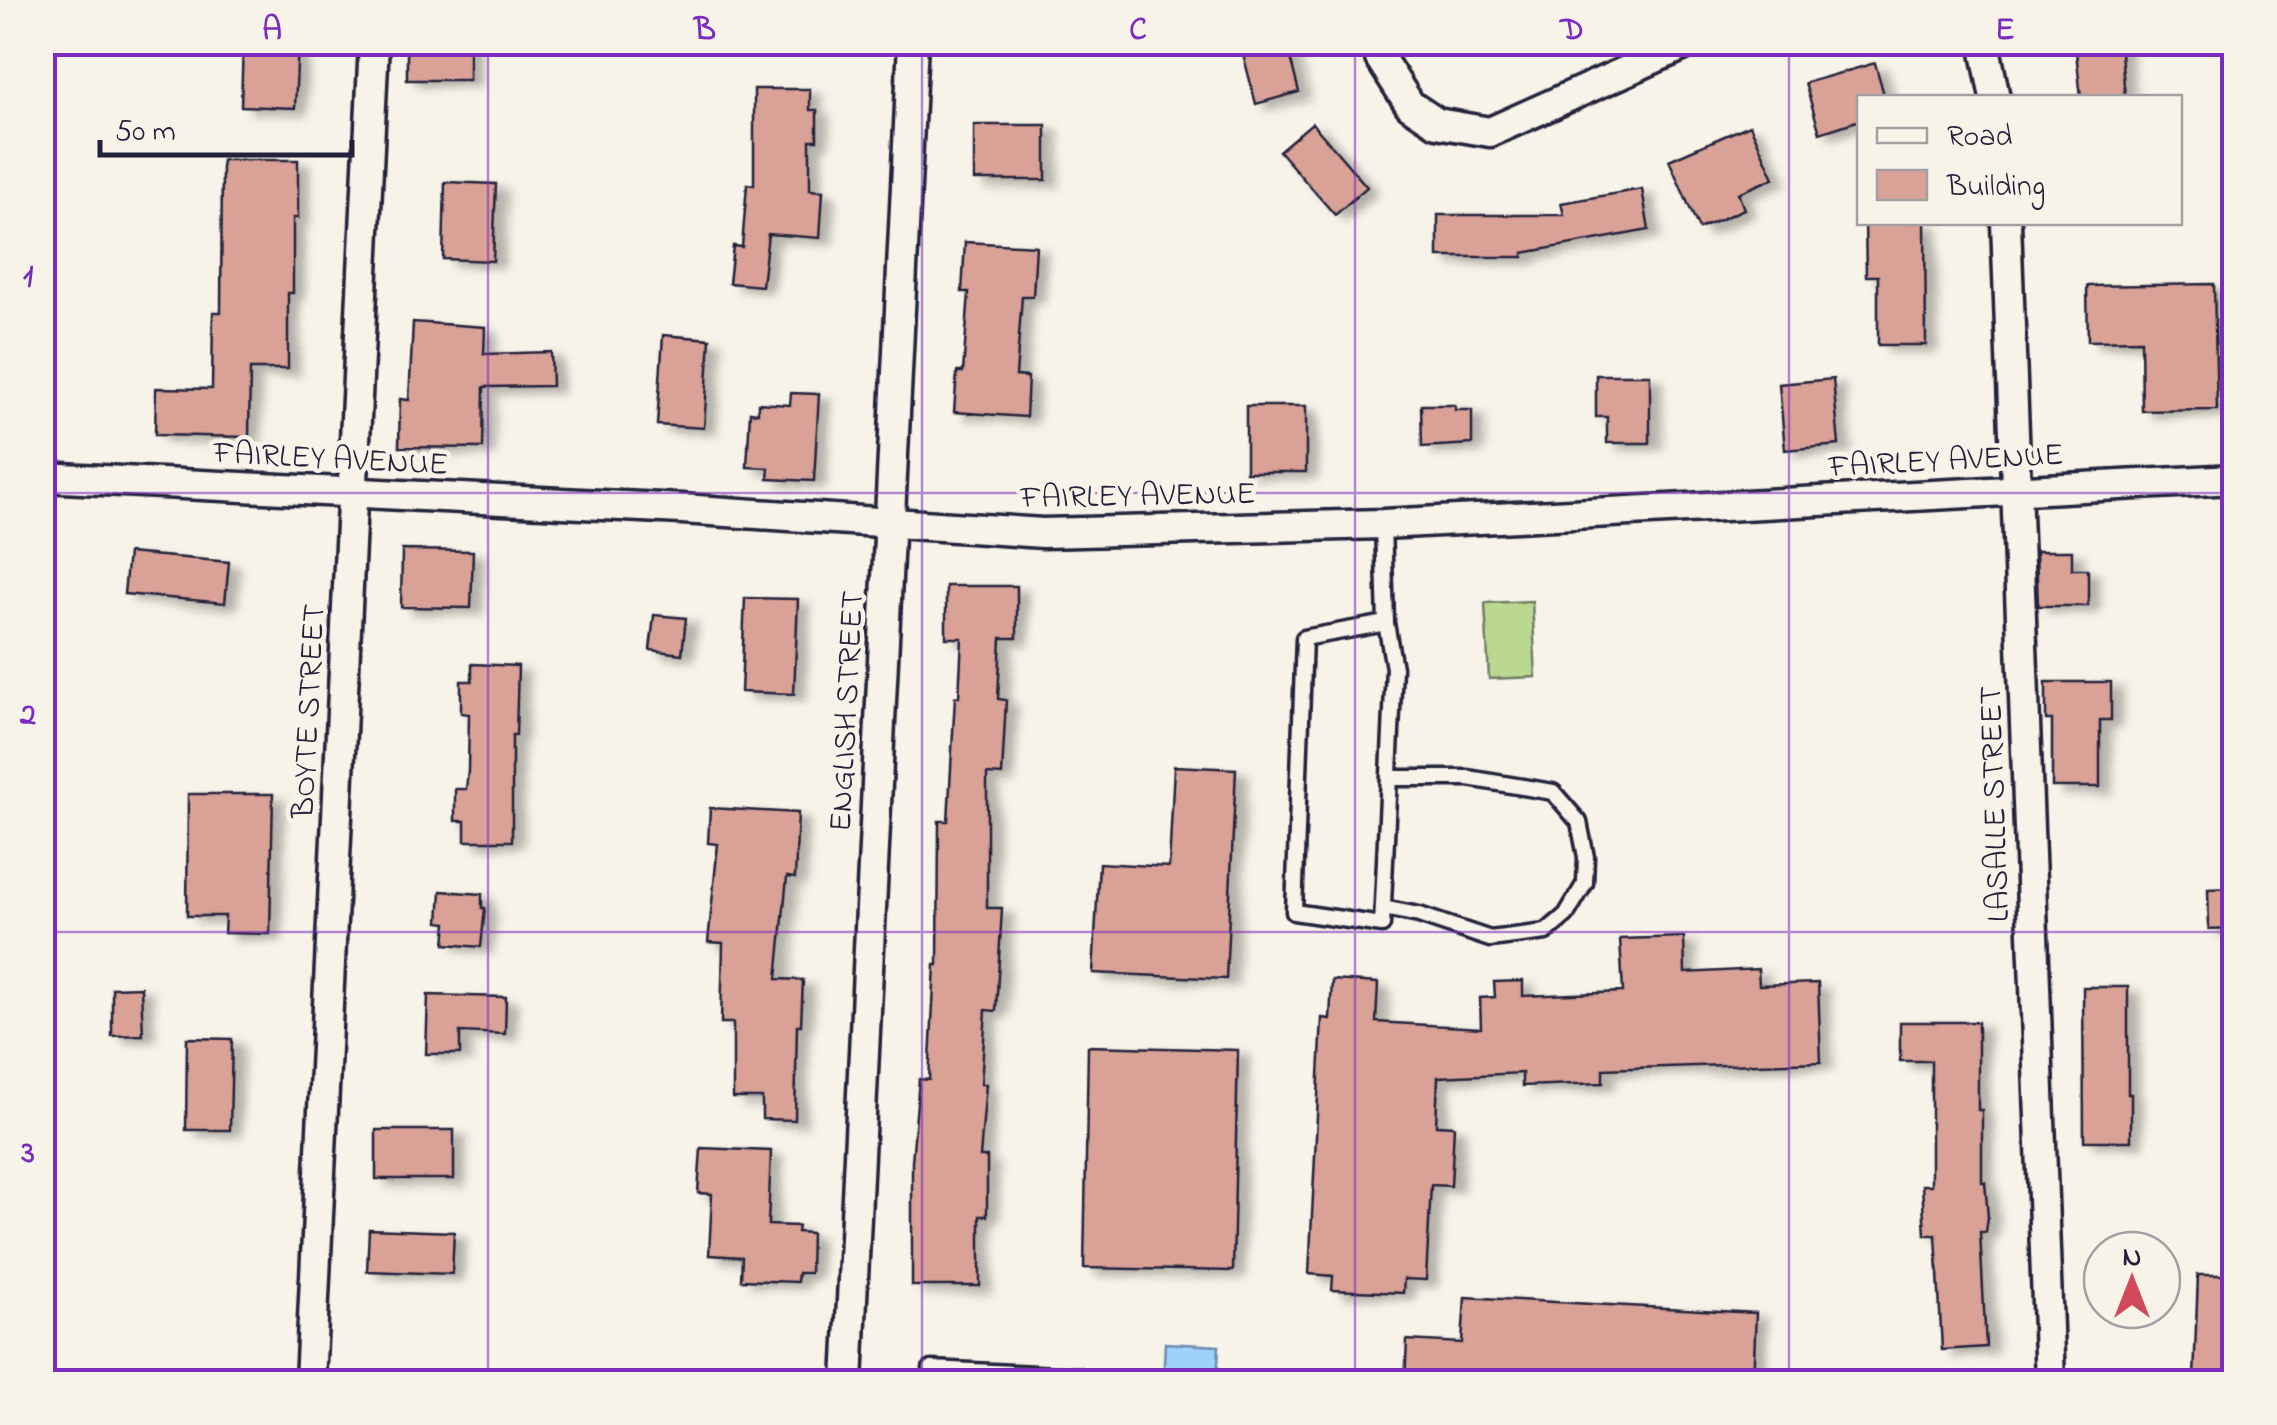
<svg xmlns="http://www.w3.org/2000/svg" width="2277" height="1425" viewBox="0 0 2277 1425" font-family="'Indie Flower',sans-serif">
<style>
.green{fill:#bbd890;stroke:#6e7d66;stroke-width:2.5}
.water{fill:#9ed1fc;stroke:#6c8baf;stroke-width:2.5}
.building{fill:#daa197;stroke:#22223b;stroke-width:2.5;filter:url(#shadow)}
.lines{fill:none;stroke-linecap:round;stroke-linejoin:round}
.service-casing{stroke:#22223b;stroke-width:21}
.minor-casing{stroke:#22223b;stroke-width:35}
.service{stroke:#f7f3e8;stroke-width:14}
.minor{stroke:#f7f3e8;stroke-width:28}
.grid{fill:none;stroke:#7b2cbf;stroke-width:2.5;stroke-opacity:0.55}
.labels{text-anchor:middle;stroke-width:9;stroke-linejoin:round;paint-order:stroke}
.street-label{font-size:32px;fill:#22223b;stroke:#f7f3e8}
.neatline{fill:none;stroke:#7b2cbf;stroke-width:4}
.grid-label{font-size:32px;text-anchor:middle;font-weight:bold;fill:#7b2cbf}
</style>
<defs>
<filter id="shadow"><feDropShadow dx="11" dy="6" stdDeviation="5" flood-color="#0004"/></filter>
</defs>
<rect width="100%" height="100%" fill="#f7f3e8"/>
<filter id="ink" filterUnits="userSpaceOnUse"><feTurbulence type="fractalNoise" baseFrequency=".01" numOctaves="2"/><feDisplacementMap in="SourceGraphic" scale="20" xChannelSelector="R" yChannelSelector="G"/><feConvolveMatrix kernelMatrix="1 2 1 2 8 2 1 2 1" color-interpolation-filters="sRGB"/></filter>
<g filter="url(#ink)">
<path class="green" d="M1532 601 1536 677 1489 679 1485 603Z"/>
<path class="water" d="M1165 1343 1219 1346 1217 1382H1163Z"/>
<g class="building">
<path d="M243 42H298L295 108 241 106Z"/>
<rect x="407" y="42" width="62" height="38"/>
<path d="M1240 42H1286L1299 92 1256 104Z"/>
<path d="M2075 42H2120L2125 96 2081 98Z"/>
<path d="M1875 63 1885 98H1860V120L1820 133 1805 83Z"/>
<path d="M754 89H810V110H817V140H810V190L823 191 820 238 768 234 762 286 729 283 733 246 742 247 747 184 754 185Z"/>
<path d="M1312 123 1367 187 1335 215 1279 151Z"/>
<rect x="974" y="125" width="72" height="55"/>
<path d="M1750 125 1774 178 1738 193 1744 209 1699 229 1669 160Z"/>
<path d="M222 160H298V218H293V293H288V369H250L249 437 155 435 156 388 212 389 213 312H221Z"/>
<path d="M445 182 496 184 493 261 443 259Z"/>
<path d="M1642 189 1649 230 1523 253V257H1438V215H1564L1561 203Z"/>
<path d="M1865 222H1925L1926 345H1878V276H1866Z"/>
<path d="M965 242 1036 246 1033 296H1022L1016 376 1028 377 1026 417 954 412 957 372H963L969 292H962Z"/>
<path d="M2214 284 2217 410 2142 411 2141 340 2088 341 2087 286Z"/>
<path d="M413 322 485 327 484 354 551 352 552 386 484 387 483 448 399 447 400 399 409 400Z"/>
<path d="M663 335 710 339 704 428 657 425Z"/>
<path d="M1596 375H1650V443H1607V417H1596Z"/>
<path d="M1833 379 1839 445 1785 450 1779 384Z"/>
<path d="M791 393 819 394 814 481 768 479 769 468 747 467 750 412 758 413V403L790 405Z"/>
<path d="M1421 405H1455V410H1472V444L1422 447Z"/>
<rect x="1246" y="406" width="60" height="66"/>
<path d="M402 550 473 551 471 608 401 607Z"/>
<path d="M2036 551H2072V569H2088V606H2038Z"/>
<path d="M128 553 229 562 225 603 124 594Z"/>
<path d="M946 586H1017V638H1001L998 699 1006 700 1002 775 987 774V908H1002L996 1011 986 1010 981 1084H986L980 1157H987V1216H980V1286H912V1162L919 1079 929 1080 935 965H938L939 821H948L955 697H959L962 638H946Z"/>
<path d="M745 598 798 599 794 694 741 692Z"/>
<path d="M654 615 686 618 682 654 650 650Z"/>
<path d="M472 664 518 666 516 735H512V841H465V821H455V789H466L468 771 469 714 461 713V681H472Z"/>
<path d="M2046 682H2111V720H2100V787H2052V720H2046Z"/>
<path d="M1174 766 1236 769 1226 979 1093 973 1099 863 1169 867Z"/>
<path d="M188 794H273L270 934 224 933 225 916H187Z"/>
<path d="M710 808 798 813 795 878 787 877 777 979 803 980 801 1025H797L795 1120 762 1119V1098H733V1023H721L723 943 708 942 718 844 708 843Z"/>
<path d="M2234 888V928L2209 929 2208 889Z"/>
<path d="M441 891 482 894V908H485L481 947 445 944 447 923 439 922Z"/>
<path d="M1684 937 1685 973 1758 969 1759 985 1818 983 1821 1062 1603 1069V1083L1522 1086V1073L1438 1077 1436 1125 1454 1126 1451 1186 1431 1185 1426 1280 1404 1279 1403 1293 1332 1290 1333 1276 1309 1274 1322 1018 1330 1019 1332 980 1378 983 1376 1022 1481 1028 1480 998 1495 997 1494 982 1523 981V996L1623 992 1620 939Z"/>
<path d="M141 987 143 1035 112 1036V988Z"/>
<path d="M2083 987H2128V1094H2131V1141H2084Z"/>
<path d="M428 995 506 997 505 1034 460 1032V1054H426Z"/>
<path d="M1900 1022H1978V1110H1982V1182H1985L1988 1217 1986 1232H1980L1986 1347 1942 1350 1936 1235H1925L1922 1185H1931V1061H1900Z"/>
<path d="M187 1038 232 1039 230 1130H186Z"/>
<path d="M1088 1046 1238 1050 1233 1271 1084 1268Z"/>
<rect x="376" y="1130" width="78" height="49"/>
<path d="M701 1148 771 1151 768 1225 798 1226 797 1232 811 1233 810 1273H798L797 1282 741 1280 742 1257 709 1255 712 1194 698 1193Z"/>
<path d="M369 1229 454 1232 452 1274 367 1271Z"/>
<path d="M2198 1275H2234V1378H2194Z"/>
<path d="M1465 1297 1756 1313 1753 1382H1405L1407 1340 1462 1343Z"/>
</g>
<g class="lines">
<defs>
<g id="service">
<path d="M1383 524 1386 623 1394 668 1382 925 1294 912 1304 638 1386 623"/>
<path d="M1383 908 1419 915 1490 939 1546 932 1566 915 1585 883 1586 857 1579 822 1553 792 1468 778H1389"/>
<path d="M931 1369 1078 1376 1085 1382"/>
</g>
<g id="minor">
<path d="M1378 42 1380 58 1410 105 1437 123 1490 132 1691 42"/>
<path d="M1984 42 1995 98"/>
<path d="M2006 222 2050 1382"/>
<path d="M42 477 682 509 1043 533 1383 524 2234 479"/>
<path d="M310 1382 374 42"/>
<path d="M848 1382 913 42"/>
</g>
</defs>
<use href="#service" class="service-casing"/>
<use href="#minor" class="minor-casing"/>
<use href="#service" class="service"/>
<use href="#minor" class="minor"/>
</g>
</g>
<path class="grid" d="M488 42V1382M922 42V1382M1355 42V1382M1789 42V1382M42 493H2234M42 932H2234"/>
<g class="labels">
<g class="street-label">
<text transform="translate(331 457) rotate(3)" y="11">FAIRLEY AVENUE</text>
<text transform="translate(1946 459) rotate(-3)" y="11">FAIRLEY AVENUE</text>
<text transform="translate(1138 494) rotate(-1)" y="11">FAIRLEY AVENUE</text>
<text transform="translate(307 711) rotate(-87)" y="11">BOYTE STREET</text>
<text transform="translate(845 711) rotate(-87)" y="11">ENGLISH STREET</text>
<text transform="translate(1993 804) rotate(-92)" y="11">LASALLE STREET</text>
</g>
</g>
<rect width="2277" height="1425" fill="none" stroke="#f7f3e8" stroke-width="110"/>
<rect x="1857" y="95" width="325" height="130" fill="#f7f3e8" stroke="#a29fa3" stroke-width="2.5"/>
<rect x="1877" y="128" width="50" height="15" fill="#f7f3e8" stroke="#a29fa3" stroke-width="2.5"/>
<text x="1947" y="145" font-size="30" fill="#22223b">Road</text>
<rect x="1877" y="170" width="50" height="30" fill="#daa197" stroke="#a29fa3" stroke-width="2.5"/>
<text x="1947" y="195" font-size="30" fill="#22223b">Building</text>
<g transform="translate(2132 1280)"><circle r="48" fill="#f7f3e8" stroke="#a29fa3" stroke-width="2.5"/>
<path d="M0-8L18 38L0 25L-18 38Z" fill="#d1495b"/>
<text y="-15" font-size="28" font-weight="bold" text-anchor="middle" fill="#22223b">N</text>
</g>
<path d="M100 140v15h252v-15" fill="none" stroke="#22223b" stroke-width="5"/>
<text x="115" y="140" font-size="30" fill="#22223b" stroke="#f7f3e8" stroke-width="8" paint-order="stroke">50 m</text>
<rect x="55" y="55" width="2167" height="1315" class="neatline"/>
<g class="grid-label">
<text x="272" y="39">A</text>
<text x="705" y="39">B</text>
<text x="1138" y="39">C</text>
<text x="1572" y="39">D</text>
<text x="2005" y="39">E</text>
<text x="28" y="286">1</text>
<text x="28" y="724">2</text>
<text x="28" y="1162">3</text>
</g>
</svg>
